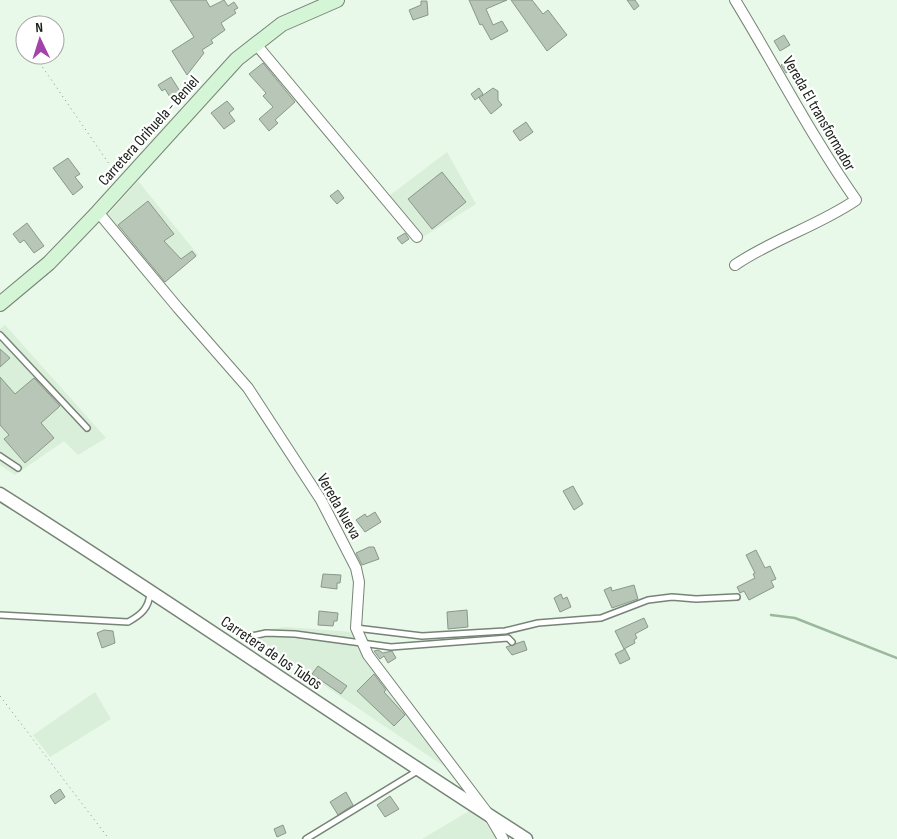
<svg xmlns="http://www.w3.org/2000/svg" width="897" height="839" viewBox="0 0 897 839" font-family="'Sofia Sans Condensed',sans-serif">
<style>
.built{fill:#d9efd9}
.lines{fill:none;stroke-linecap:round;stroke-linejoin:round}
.stream{stroke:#9bb89c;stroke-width:2.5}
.building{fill:#b7c6b7;stroke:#8a988a}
.service-casing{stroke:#768476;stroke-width:8}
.minor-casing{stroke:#768476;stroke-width:12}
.tertiary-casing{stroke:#768476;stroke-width:15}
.secondary-casing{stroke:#768476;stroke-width:16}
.path{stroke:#848f84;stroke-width:1;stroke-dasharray:1 4;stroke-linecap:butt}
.service{stroke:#fff;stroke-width:5}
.minor{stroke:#fff;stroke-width:10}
.tertiary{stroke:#fff;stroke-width:12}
.secondary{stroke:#d5f5d7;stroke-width:14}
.labels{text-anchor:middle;stroke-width:4.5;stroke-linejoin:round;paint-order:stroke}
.street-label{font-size:16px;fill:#181e18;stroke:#fff}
</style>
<rect width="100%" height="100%" fill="#e9f9e9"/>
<g class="built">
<path d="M447 152 476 204 423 237 389 196Z"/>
<path d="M138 181 198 255 162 285 106 217Z"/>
<path d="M5 325 106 438 78 455 64 441 15 475 0 465V329Z"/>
<path d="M286 627 352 632 371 665 454 773 245 632Z"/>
<path d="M95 692 111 719 50 757 33 735Z"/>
<path d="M469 811 485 822 498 839H422Z"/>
</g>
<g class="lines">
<path class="stream" d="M771 615 795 618 897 658"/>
</g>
<g class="building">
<path d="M170 0H206L210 7 224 0 228 6 234 2 238 8 234 10 236 13 221 23 225 30 211 40 213 43 202 50 204 53 187 75 172 51 194 37Z"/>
<path d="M469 0H507L486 9 493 25 502 21 508 31 491 40 482 24 480 25Z"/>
<path d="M511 0H532L543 14 548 10 567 35 547 51Z"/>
<path d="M627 0H635L639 6 634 10Z"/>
<path d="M421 1H427L428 15 413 20 409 10 421 5Z"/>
<path d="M784 35 790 45 780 51 774 41Z"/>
<path d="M791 59 796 68 786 73 781 65Z"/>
<path d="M263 63 295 102 275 120 278 123 269 131 259 119 273 107 263 96 266 93 249 74Z"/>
<path d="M171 77 183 96 173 102 165 89 162 91 158 85Z"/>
<path d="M479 88 483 94 475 100 471 94Z"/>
<path d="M493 88 498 91V100L502 105 491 114 479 98Z"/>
<path d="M227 101 234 109 229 113 235 121 224 129 211 113Z"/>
<path d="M526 122 533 132 520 141 513 131Z"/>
<path d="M68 158 80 174 75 177 83 187 73 195 53 168Z"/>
<path d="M442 172 466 202 432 229 408 199Z"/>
<path d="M338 190 344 198 337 204 330 196Z"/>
<path d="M148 201 174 234 164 241 181 259 192 251 196 256 165 282 118 225Z"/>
<path d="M27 223 44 246 34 253 24 240 20 243 13 234Z"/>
<path d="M405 233 409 239 402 244 397 238Z"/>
<path d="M0 349 10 358 0 367Z"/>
<path d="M0 377 15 394 34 378 60 406 41 423 54 438 25 463 4 439 9 435 0 425Z"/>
<path d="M573 486 583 504 574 510 563 491Z"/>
<path d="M375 512 381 522 365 532 356 520 365 514 367 517Z"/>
<path d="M369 547H374L379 559 362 565 356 553Z"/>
<path d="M756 550 765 568 770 566 776 579 771 581 774 587 749 600 744 591 740 593 737 587 755 578 753 574 755 573 746 555Z"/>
<path d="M323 574 341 575 340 583H337V589L321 587Z"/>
<path d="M634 585 638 599 612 608 604 590 611 587 612 591Z"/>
<path d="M561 594 563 599 567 597 571 607 560 612 554 598Z"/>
<path d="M467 610 468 627 448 629 447 612Z"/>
<path d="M319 611 338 613 337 621H334L333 626 318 625Z"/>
<path d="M644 618 648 627 635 634 637 638 634 640 635 643 624 649 615 631Z"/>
<path d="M104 630 113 631 115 643 102 648 97 633Z"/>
<path d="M524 641 527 650 512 655 506 647Z"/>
<path d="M625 649 630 659 620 664 615 654Z"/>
<path d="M378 650 383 653 392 651 396 658 388 663 384 656 380 659 374 651Z"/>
<path d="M318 666 347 686 341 694 312 674Z"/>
<path d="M374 674 386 690 384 692 405 715 394 726 357 691Z"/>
<path d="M60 789 65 797 55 804 50 796Z"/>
<path d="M346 792 353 805 338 815 330 802Z"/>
<path d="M390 796 399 809 385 817 377 805Z"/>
<path d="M283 825 286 833 277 837 274 829Z"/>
</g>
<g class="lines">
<defs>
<g id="service">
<path d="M0 335 87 428"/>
<path d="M0 456 18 468"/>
<path d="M0 615 128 622C141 615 149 608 150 593"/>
<path d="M356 628 422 636 505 631 538 623 601 618 648 600 672 597 696 599 737 597"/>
<path d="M252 636 266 633 295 634 391 647 508 638 512 642"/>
<path d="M306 839 419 770"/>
</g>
<g id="minor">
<path d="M255 43 417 237"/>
<path d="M98 212 178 308 248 388 321 500 356 568 359 582 356 628 368 655 489 815 503 839"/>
<path d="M735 265C773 239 818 226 856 200 811 136 776 67 735 0"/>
</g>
<path id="tertiary" d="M0 494C177 606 349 726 526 839"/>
<path id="secondary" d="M0 304 49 263 98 212 237 59 282 24 337 0"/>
</defs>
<use href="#service" class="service-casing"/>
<use href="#minor" class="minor-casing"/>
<use href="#tertiary" class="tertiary-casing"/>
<use href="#secondary" class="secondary-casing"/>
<g class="path">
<path d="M37 59 116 174"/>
<path d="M0 696 109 839"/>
</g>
<use href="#service" class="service"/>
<use href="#minor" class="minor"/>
<use href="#tertiary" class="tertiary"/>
<use href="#secondary" class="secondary"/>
</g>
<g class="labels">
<g class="street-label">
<text transform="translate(820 113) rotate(60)" y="6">Vereda El transformador</text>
<text transform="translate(148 130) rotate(-48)" y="6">Carretera Orihuela - Beniel</text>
<text transform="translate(340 506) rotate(60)" y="6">Vereda Nueva</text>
<text transform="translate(272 652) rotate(34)" y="6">Carretera de los Tubos</text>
</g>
</g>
<g transform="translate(40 40) rotate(356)"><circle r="24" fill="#ffffff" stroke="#a3a5a3"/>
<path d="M0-4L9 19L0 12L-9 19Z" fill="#a342a9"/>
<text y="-8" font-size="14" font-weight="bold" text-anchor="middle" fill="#181e18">N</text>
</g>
</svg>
